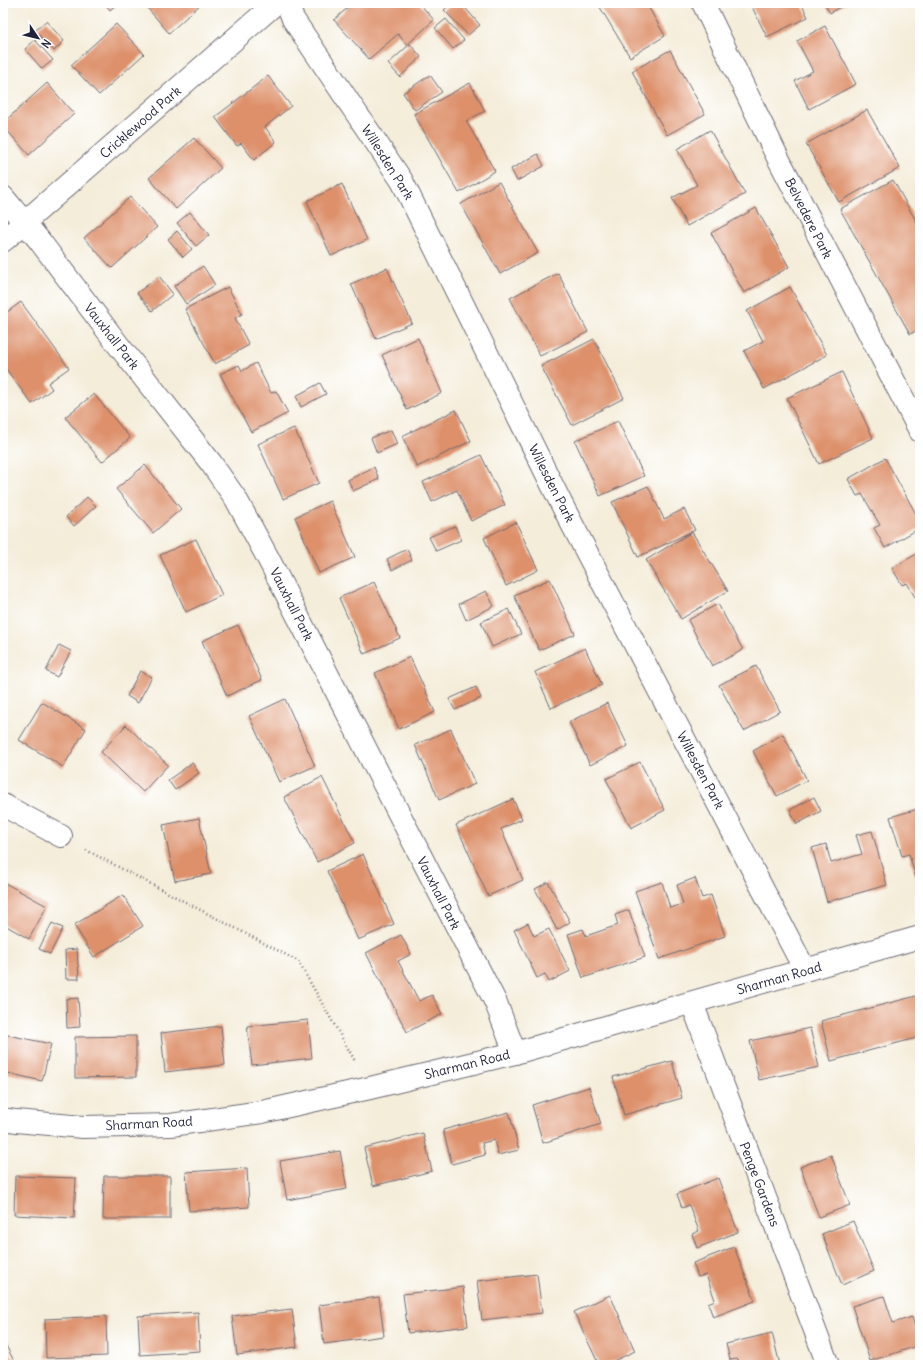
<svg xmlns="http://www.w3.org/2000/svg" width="923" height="1368" viewBox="0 0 923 1368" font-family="Delius,sans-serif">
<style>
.building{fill:#dd906b}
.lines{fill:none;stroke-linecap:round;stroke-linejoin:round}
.minor-casing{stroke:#6c6973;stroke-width:24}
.path{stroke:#6c6973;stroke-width:2.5;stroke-dasharray:1 3;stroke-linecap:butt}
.minor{stroke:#fff;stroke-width:22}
.labels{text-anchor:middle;stroke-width:3;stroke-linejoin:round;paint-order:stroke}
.street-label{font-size:13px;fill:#22223b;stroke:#fff}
</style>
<rect width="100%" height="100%" fill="#fff"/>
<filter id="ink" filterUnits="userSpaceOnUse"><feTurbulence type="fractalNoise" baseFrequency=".025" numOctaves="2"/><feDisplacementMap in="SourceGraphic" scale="8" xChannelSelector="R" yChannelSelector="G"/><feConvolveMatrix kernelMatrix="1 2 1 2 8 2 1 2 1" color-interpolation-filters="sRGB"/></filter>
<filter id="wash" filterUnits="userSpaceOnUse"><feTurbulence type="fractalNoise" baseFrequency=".012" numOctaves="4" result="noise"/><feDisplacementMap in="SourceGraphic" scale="16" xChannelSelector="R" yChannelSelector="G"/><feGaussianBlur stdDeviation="0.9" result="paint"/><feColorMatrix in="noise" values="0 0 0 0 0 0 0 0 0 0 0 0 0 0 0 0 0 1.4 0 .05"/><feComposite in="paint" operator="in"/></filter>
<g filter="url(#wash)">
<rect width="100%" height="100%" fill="#f4edda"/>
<g id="blocks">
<g class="building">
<path d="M104 3H118L110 10Z"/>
<path d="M143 3H202L169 33Z"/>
<path d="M353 3H419L434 20 407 45 398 34 369 59 334 20Z"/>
<path d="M452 3H461L480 25 468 35 444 10Z"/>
<path d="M599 3H646L665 36 630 57 598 4Z"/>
<path d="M750 3H801L808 17 767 37Z"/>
<path d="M824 3H847L830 13Z"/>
<path d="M446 19 464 40 453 49 435 28Z"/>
<path d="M46 21 64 41 54 51 35 31Z"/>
<path d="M116 24 144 54 99 95 71 65Z"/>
<path d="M825 26 856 84 809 109 795 81 813 71 797 41Z"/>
<path d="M35 40 53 60 42 69 25 49Z"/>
<path d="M410 44 421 57 400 77 388 64Z"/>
<path d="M670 50 705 114 667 135 632 71Z"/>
<path d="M430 75 442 92 415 110 403 93Z"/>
<path d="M268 76 291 106 265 127 276 142 254 160 241 143 237 146 215 117Z"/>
<path d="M47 83 74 114 29 155 3 126V123Z"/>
<path d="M470 83 485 111 466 121 495 171 459 193 414 114Z"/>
<path d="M867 110 900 168 839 202 806 144Z"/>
<path d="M710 130 745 194 687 226 672 198 697 185 677 149Z"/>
<path d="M194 138 221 168 176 209 149 178Z"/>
<path d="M538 154 544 166 517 181 511 169Z"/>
<path d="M893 180 920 228V329L910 334 840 209Z"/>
<path d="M499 182 538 253 500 274 461 204Z"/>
<path d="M342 184 367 240 331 256 307 201Z"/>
<path d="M130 197 157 227 112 268 84 238Z"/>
<path d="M756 208 789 267 744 293 711 233Z"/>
<path d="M190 212 209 235 196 246 177 223Z"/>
<path d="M177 231 192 249 183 257 168 239Z"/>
<path d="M203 266 215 285 186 304 174 286Z"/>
<path d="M387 268 412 323 376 339 351 284Z"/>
<path d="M558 273 588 332 540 356 510 298Z"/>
<path d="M159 276 173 294 152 311 137 293Z"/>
<path d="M228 287 242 314 235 318 249 345 215 364 185 309Z"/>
<path d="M790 287 827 355 764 389 744 351 763 341 747 311Z"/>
<path d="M21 302 69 368 48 383 52 389 32 404 3 365V315Z"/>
<path d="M418 338 442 393 407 410 382 355Z"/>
<path d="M594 339 624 398 572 425 541 366Z"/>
<path d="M256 363 271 393 276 391 288 413 251 432 220 374 239 365 242 371Z"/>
<path d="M842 372 873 438 819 464 787 398Z"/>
<path d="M320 383 326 394 301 407 296 396Z"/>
<path d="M94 394 130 438 102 462 65 417Z"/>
<path d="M456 410 471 441 417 467 402 436Z"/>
<path d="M618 421 644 476 600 496 575 441Z"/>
<path d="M294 428 319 483 283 499 258 444Z"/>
<path d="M391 430 397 444 377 453 371 438Z"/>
<path d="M481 455 505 505 471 521 457 490 432 502 423 482Z"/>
<path d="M885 458 920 521V528L885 548 874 528 880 525 862 494 857 496 848 479Z"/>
<path d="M145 465 181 509 153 533 116 489Z"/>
<path d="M374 467 379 479 353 491 348 480Z"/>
<path d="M648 486 664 519 684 509 695 530 638 557 612 502Z"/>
<path d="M87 497 96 506 74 526 66 517Z"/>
<path d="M330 501 355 557 319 573 295 517Z"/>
<path d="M516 522 538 570 506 586 484 538Z"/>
<path d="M455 526 461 540 436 551 429 537Z"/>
<path d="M692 532 728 591 681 619 646 560Z"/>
<path d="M196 539 222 595 186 612 160 555Z"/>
<path d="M407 549 412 560 392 570 387 559Z"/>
<path d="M920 552V606L907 583 902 585 892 568Z"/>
<path d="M550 579 575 634 539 650 514 595Z"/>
<path d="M374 582 400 638 364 654 339 598Z"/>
<path d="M486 591 494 606 466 620 459 604Z"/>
<path d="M718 604 743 650 712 666 688 620Z"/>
<path d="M509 609 521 634 492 647 481 622Z"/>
<path d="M238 625 262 680 227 696 202 641Z"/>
<path d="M59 645 71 651 57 677 46 671Z"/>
<path d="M585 648 602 685 551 708 535 672Z"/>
<path d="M410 657 435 712 399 729 375 673Z"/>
<path d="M756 666 780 711 744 731 719 685Z"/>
<path d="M140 671 152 677 138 703 127 696Z"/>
<path d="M476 687 481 698 455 710 449 699Z"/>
<path d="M285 699 315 766 279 782 249 716Z"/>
<path d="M42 702 86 729 63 767 19 740Z"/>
<path d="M607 703 628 746 590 765 569 722Z"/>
<path d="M126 725 168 765 143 792 101 752Z"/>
<path d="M451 729 475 784 439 800 415 745Z"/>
<path d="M783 734 807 780 777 796 753 751Z"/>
<path d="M640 762 665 810 631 828 606 779Z"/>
<path d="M192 763 199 773 175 790 168 780Z"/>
<path d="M322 777 355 843 317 862 284 797Z"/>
<path d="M814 797 821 811 797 824 790 810Z"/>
<path d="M513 799 522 819 501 829 523 880 488 896 456 825Z"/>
<path d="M918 809 920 815V877L916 878 909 854 902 856 890 817Z"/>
<path d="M199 818 211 874 175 881 163 825Z"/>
<path d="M872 831 887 885 827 902 812 848 826 844 831 863 862 854 856 835Z"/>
<path d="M363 854 394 924 358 940 327 871Z"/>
<path d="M695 878 702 898 711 895 725 936 659 959 635 891 662 882 670 908 683 904 677 885Z"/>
<path d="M3 882 47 906 29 939 3 924Z"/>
<path d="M548 882 570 922 557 930 535 889Z"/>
<path d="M123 895 143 926 94 957 74 925Z"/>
<path d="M629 910 645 957 583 978 568 934 583 929 586 936 618 925 615 915Z"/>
<path d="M52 923 63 928 50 954 39 949Z"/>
<path d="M528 923 534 936 549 929 570 971 549 982 545 974 537 978 514 930Z"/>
<path d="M401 935 411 954 398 961 419 1001 432 995 442 1014 407 1032 366 953Z"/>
<path d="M77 949 79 979H66L65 950Z"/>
<path d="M920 995V1037L831 1061 821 1021Z"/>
<path d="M78 998 80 1027 67 1028 66 999Z"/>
<path d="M308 1020 312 1058 252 1065 247 1026Z"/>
<path d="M221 1026 225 1065 165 1072 161 1033Z"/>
<path d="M810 1028 819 1067 759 1080 750 1041Z"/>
<path d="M3 1034 51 1044 42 1081 3 1072Z"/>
<path d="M136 1036V1077L75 1078V1037Z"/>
<path d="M672 1061 682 1098 624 1115 613 1077Z"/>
<path d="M589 1087 601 1124 543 1143 532 1105Z"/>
<path d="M509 1112 519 1150 498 1155 494 1140 482 1143 485 1155 452 1164 443 1130Z"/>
<path d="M423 1133 432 1171 373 1186 364 1148Z"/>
<path d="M340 1151 347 1189 287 1200 280 1161Z"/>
<path d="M831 1155 850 1205 819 1217 800 1167Z"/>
<path d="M247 1168 249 1207 189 1211 186 1172Z"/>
<path d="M15 1176 76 1178 74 1218 14 1215Z"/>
<path d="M104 1176H170V1219H103Z"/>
<path d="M718 1178 738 1232 697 1248 692 1234 699 1231 689 1205 682 1208 677 1194Z"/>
<path d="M853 1221 874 1271 842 1285 822 1234Z"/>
<path d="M734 1247 755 1301 713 1317 708 1303 715 1300 706 1275 698 1277 693 1263Z"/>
<path d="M537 1274 542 1313 482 1320 477 1281Z"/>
<path d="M463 1287 468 1326 408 1333 403 1294Z"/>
<path d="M610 1295 635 1351 605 1365H599L574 1312Z"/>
<path d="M884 1296 893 1323 912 1317 920 1345 870 1361 852 1306Z"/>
<path d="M379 1297 384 1336 324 1344 319 1305Z"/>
<path d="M292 1309 297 1347 237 1355 232 1316Z"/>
<path d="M198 1312 200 1351 140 1355 138 1316Z"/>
<path d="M106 1316 107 1356 46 1358 45 1319Z"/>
<path d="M772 1333 780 1365H740L738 1359 730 1360 726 1344Z"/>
<path d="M3 1340 14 1361 8 1365H3Z"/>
<path d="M908 1362 910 1365H900Z"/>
</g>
</g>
</g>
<g filter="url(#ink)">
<use href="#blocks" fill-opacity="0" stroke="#6c6973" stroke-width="1"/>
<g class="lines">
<defs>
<g id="minor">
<path d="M287 3 293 19 402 181 562 505 805 970"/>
<path d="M703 3 777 156 920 431"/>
<path d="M3 197 39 240 119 346 211 463 236 499 269 560 496 1003 515 1053"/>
<path d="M3 241 276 3"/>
<path d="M3 805 61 836"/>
<path d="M692 1003 828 1365"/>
<path d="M3 1119 16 1121 83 1127 171 1125 262 1112 370 1088 515 1053 920 937"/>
</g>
</defs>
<use href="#minor" class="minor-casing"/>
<path class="path" d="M86 850 298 961 355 1061"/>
<use href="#minor" class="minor"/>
</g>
</g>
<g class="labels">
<g class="street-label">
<text transform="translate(140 122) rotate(-41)" y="5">Cricklewood Park</text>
<text transform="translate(388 162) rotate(58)" y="5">Willesden Park</text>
<text transform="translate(809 218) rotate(63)" y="5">Belvedere Park</text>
<text transform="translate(112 336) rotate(52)" y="5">Vauxhall Park</text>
<text transform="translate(552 483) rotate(63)" y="5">Willesden Park</text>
<text transform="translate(292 604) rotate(63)" y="5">Vauxhall Park</text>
<text transform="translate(701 770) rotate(62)" y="5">Willesden Park</text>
<text transform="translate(439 893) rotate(63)" y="5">Vauxhall Park</text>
<text transform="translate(779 978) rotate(-16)" y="5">Sharman Road</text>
<text transform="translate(467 1064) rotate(-14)" y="5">Sharman Road</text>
<text transform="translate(149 1123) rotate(-3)" y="5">Sharman Road</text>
<text transform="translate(760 1184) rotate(69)" y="5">Penge Gardens</text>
</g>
</g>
<rect width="923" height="1368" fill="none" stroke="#fff" stroke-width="16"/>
<g transform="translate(38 38) rotate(125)" stroke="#ffffff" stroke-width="3" paint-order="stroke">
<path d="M0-3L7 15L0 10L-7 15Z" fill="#22223b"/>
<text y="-6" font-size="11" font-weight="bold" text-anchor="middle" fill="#22223b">N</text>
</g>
</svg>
